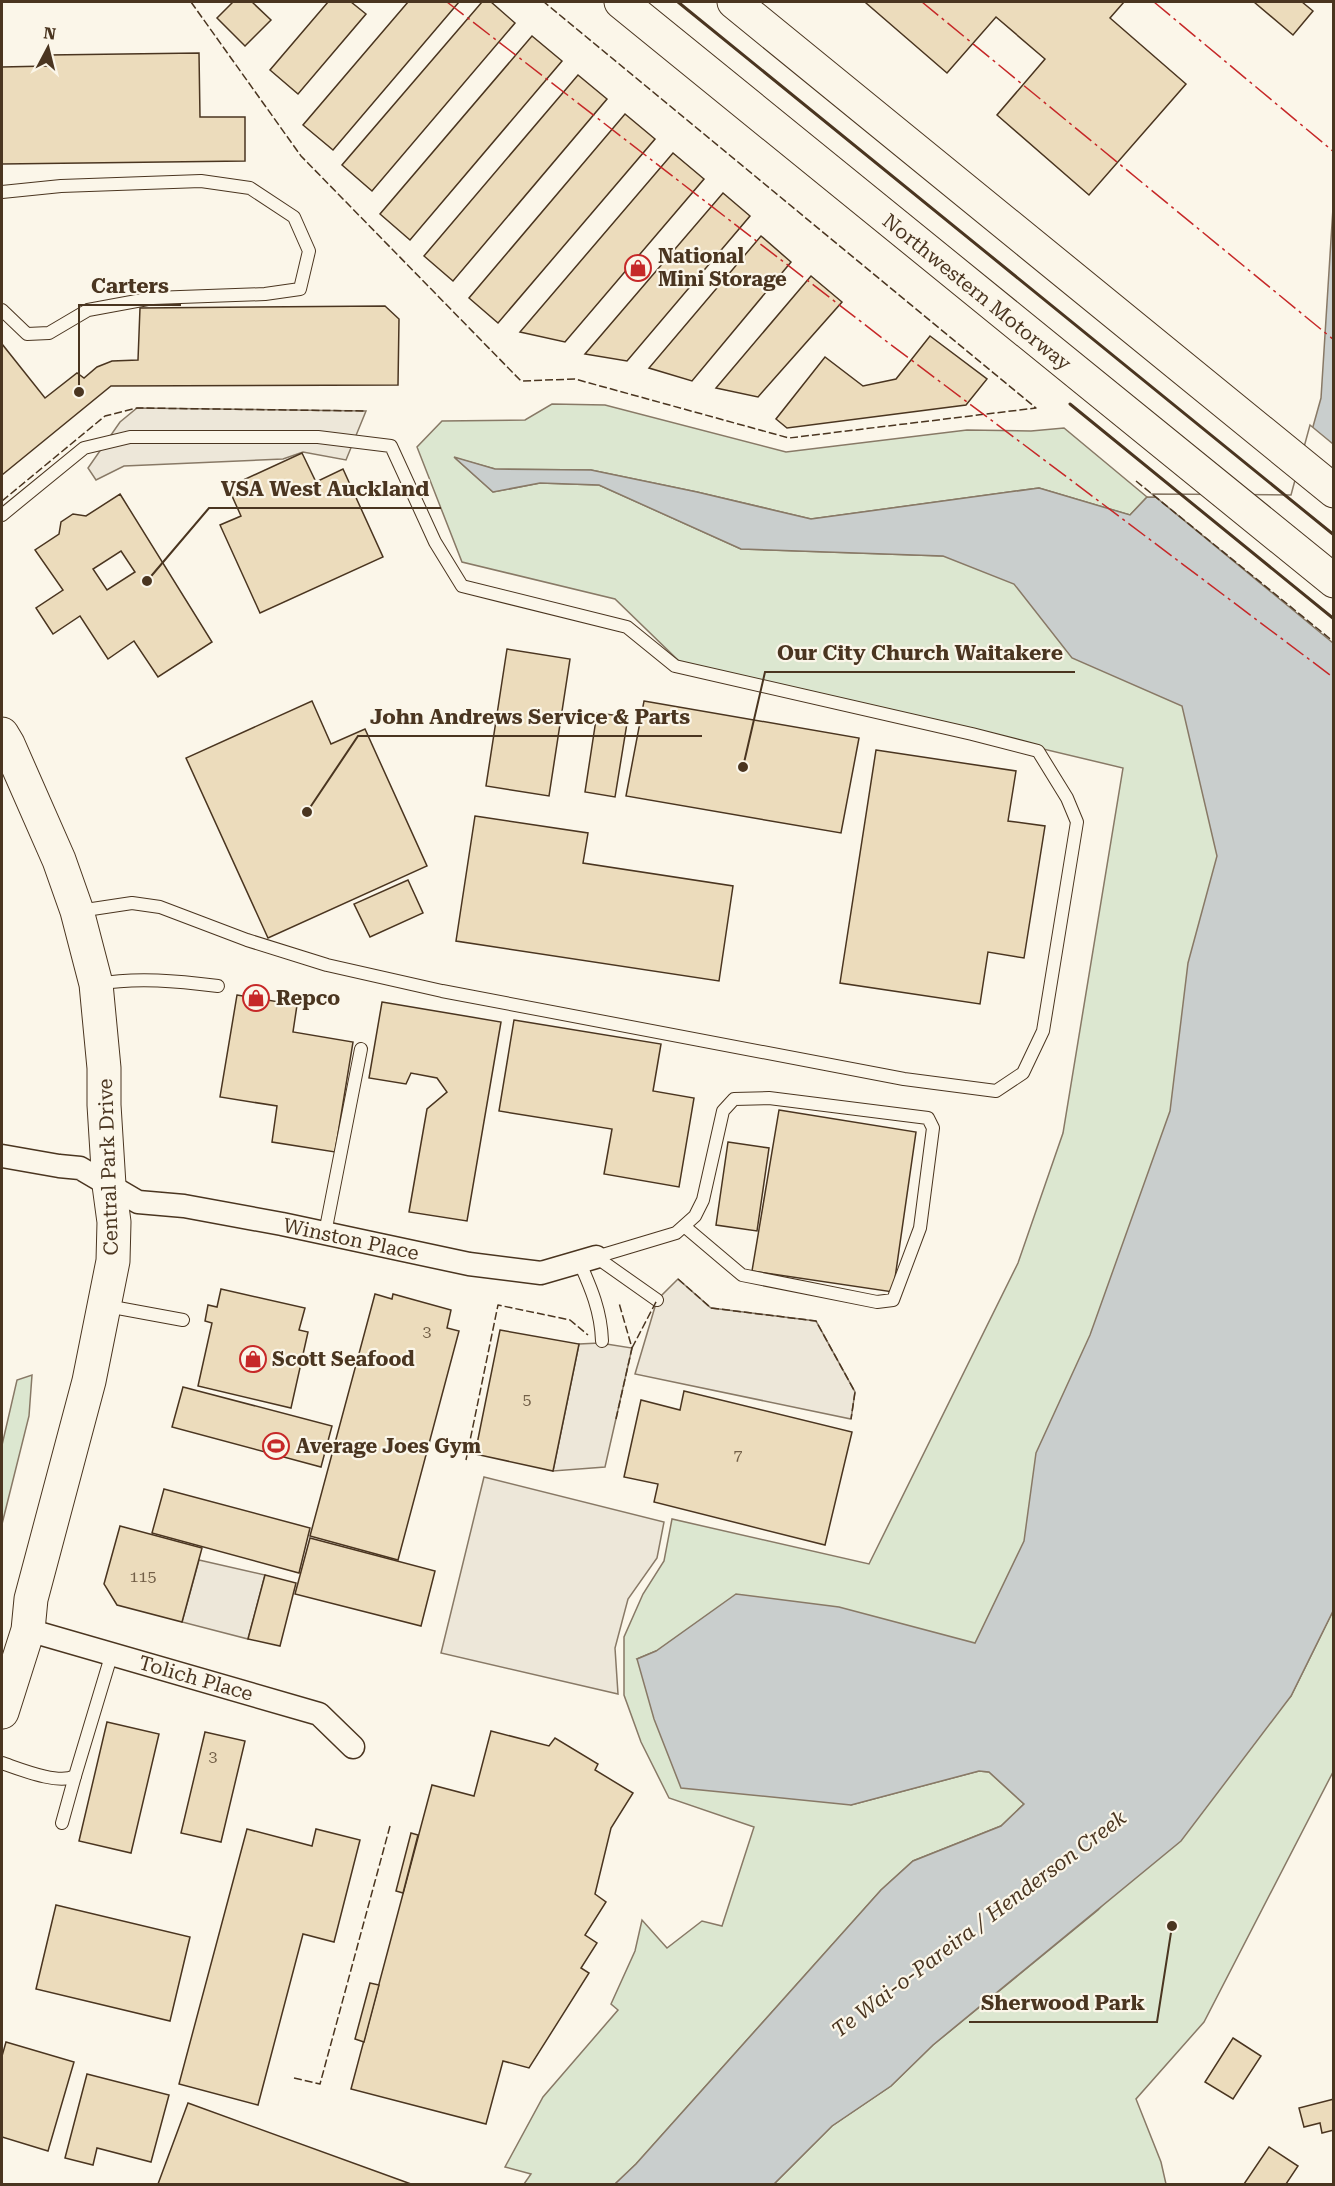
<svg xmlns="http://www.w3.org/2000/svg" width="1335" height="2186" viewBox="0 0 1335 2186" font-family="'Roboto Serif',serif">
<style>
.green{fill:#dce7d0;stroke:#887966;stroke-width:1.5}
.parking{fill:#ede7d9;stroke:#887966;stroke-width:1.5}
.water{fill:#c9cecd;stroke:#887966;stroke-width:1.5}
.pier{fill:#fbf6e9;stroke:#887966;stroke-width:1.5}
.building{fill:#ecdcbc;stroke:#4a3520;stroke-width:1.5;fill-rule:evenodd}
.lines{fill:none;stroke-linecap:round;stroke-linejoin:round}
.service-casing{stroke:#4a3520;stroke-width:14}
.minor-casing{stroke:#4a3520;stroke-width:25}
.secondary-casing{stroke:#4a3520;stroke-width:35}
.motorway-casing{stroke:#4a3520;stroke-width:35}
.service{stroke:#fbf6e9;stroke-width:12}
.minor{stroke:#fbf6e9;stroke-width:22}
.secondary{stroke:#fbf6e9;stroke-width:33}
.motorway{stroke:#fbf6e9;stroke-width:33}
.fence{stroke:#4a3520;stroke-width:1.5;stroke-dasharray:8 3;stroke-linecap:butt}
.wall{stroke:#4a3520;stroke-width:3}
.power{stroke:#c62828;stroke-width:1.5;stroke-dasharray:21 4.5 3 4.5;stroke-linecap:butt}
.labels{text-anchor:middle;stroke-width:4.5;stroke-linejoin:round;paint-order:stroke}
.number-label{font-size:16px;fill:#725f47}
.poi-label{font-size:20px;font-weight:bold;fill:#4a3520;stroke:#fbf6e9;text-anchor:start}
.street-label{font-size:20px;fill:#4a3520;stroke:#fbf6e9}
.water-label{font-size:21px;font-style:italic;fill:#4a3520;stroke:#fbf6e9}
.leader{fill:none;stroke:#4a3520;stroke-width:2}
.callout-dot{fill:#4a3520;stroke:#fbf6e9;stroke-width:2}
.callout-label{font-size:21px;text-anchor:middle;font-weight:bold;fill:#4a3520;stroke:#fbf6e9;stroke-width:4.5;stroke-linejoin:round;paint-order:stroke}
</style>
<rect width="100%" height="100%" fill="#fbf6e9"/>
<g class="green">
<path d="M552 404 605 405 786 452 967 430 1031 431 1064 428 1147 497 1130 515 1039 488 811 519 697 492 591 470 495 469 455 458 493 492 540 483 599 485 741 549 943 556 1240 583 1172 1651H656L637 1659 851 1805 979 1771 989 1772 1024 1804 1001 1826 913 1861 881 1890 636 2164 615 2184H524L531 2174 505 2167 543 2097 618 2010 611 2004 635 1951 642 1920 667 1948 702 1921 722 1926 754 1827 669 1798 641 1742 624 1695V1637L643 1594 664 1561 672 1519 869 1564 1018 1263 1063 1133 1123 768 680 662 615 599 462 562 417 447 442 421 525 420Z"/>
<path d="M32 1375 29 1416 2 1524V1445L17 1380Z"/>
<path d="M1333 1611V1772L1204 2022 1136 2099 1161 2162 1166 2184H774L832 2126 891 2086 933 2045 1098 1910 1291 1696Z"/>
</g>
<g class="parking">
<path d="M137 408 366 411 346 460 303 452 283 459 124 466 96 480 88 468 120 422Z"/>
<path d="M678 1279 711 1308 816 1321 855 1392 851 1419 635 1374 657 1300Z"/>
<path d="M600 1343 632 1348 605 1467 553 1471 579 1344Z"/>
<path d="M484 1477 664 1522 657 1558 628 1599 615 1648 618 1694 441 1653Z"/>
<path d="M199 1560 265 1575 248 1639 182 1622Z"/>
</g>
<path class="water" d="M1333 208V1611L1291 1696 1181 1841 933 2045 891 2086 832 2126 774 2184H615L636 2164 881 1890 913 1861 1001 1826 1024 1804 989 1772 979 1771 851 1805 681 1788 654 1719 637 1659 656 1651 736 1594 839 1607 975 1643 1024 1541 1036 1453 1090 1335 1170 1111 1188 963 1217 856 1182 706 1072 658 1014 584 943 556 741 549 599 485 540 483 493 492 454 457 495 469 591 470 697 492 811 519 1039 488 1130 515 1147 497 1293 498 1321 398Z"/>
<path class="pier" d="M1310 425 1333 444V643L1152 494 1291 495Z"/>
<g class="building">
<path d="M233 2H252L271 20 245 46 217 18Z"/>
<path d="M328 2H351L366 14 298 94 270 70Z"/>
<path d="M408 2H459L333 150 303 125Z"/>
<path d="M482 2H491L515 23 372 191 342 165Z"/>
<path d="M867 2H1124L1110 18 1186 84 1089 195 997 115 1045 59 996 17 947 73 866 3Z"/>
<path d="M1254 2H1302L1313 11 1293 35Z"/>
<path d="M532 36 562 61 410 240 380 214Z"/>
<path d="M199 53 200 117H245V161L2 164V67L48 66V55Z"/>
<path d="M578 75 607 99 453 281 424 256Z"/>
<path d="M625 114 655 139 498 323 469 298Z"/>
<path d="M673 153 704 179 565 342 520 332Z"/>
<path d="M723 193 750 216 627 361 585 354Z"/>
<path d="M761 236 791 262 692 381 649 368Z"/>
<path d="M811 276 842 302 758 397 716 388Z"/>
<path d="M385 306 399 319 398 385 111 386 2 475V344L45 398 77 373 84 378 97 367 112 361 138 360 140 308Z"/>
<path d="M930 336 987 379 966 405 787 428 776 419 825 357 863 386 896 379Z"/>
<path d="M302 453 316 482 343 469 383 557 260 613 220 525 241 516 228 487Z"/>
<path d="M120 494 212 642 158 677 134 641 108 659 80 616 53 634 36 608 63 590 35 550 59 534 61 522 73 514 86 516ZM121 551 135 572 107 590 93 569Z"/>
<path d="M507 649 570 659 549 796 486 786Z"/>
<path d="M312 701 331 744 365 729 427 866 268 938 186 758Z"/>
<path d="M644 701 859 738 841 833 626 796Z"/>
<path d="M597 713 628 717 615 797 585 792Z"/>
<path d="M876 750 1016 771 1008 821 1045 826 1024 958 988 952 980 1004 840 983Z"/>
<path d="M475 816 588 833 583 863 733 886 719 981 456 941Z"/>
<path d="M408 880 423 913 370 937 354 904Z"/>
<path d="M237 995 297 1005 293 1032 353 1042 335 1152 272 1142 277 1106 220 1097Z"/>
<path d="M382 1002 501 1022 467 1221 409 1212 427 1109 447 1092 437 1078 411 1073 406 1084 369 1078Z"/>
<path d="M514 1020 661 1044 653 1091 694 1098 679 1187 604 1174 612 1129 499 1111Z"/>
<path d="M779 1110 916 1132 893 1292 752 1271Z"/>
<path d="M728 1142 769 1148 757 1231 716 1225Z"/>
<path d="M221 1289 305 1308 299 1330 308 1332 291 1408 198 1386 212 1323 205 1321 208 1305 217 1307Z"/>
<path d="M375 1294 392 1299 393 1294 451 1310 447 1328 459 1331 398 1560 310 1536Z"/>
<path d="M500 1330 579 1344 553 1471 475 1454Z"/>
<path d="M183 1387 332 1426 321 1467 172 1427Z"/>
<path d="M684 1391 852 1432 825 1545 654 1502 658 1484 624 1477 641 1400 680 1410Z"/>
<path d="M164 1489 310 1528 299 1573 152 1533Z"/>
<path d="M120 1526 202 1548 182 1622 117 1605 104 1584Z"/>
<path d="M310 1538 435 1571 421 1626 295 1594Z"/>
<path d="M265 1575 296 1583 280 1646 248 1639Z"/>
<path d="M107 1722 159 1734 131 1853 79 1841Z"/>
<path d="M491 1731 549 1746 555 1738 598 1764 595 1770 633 1793 611 1828 595 1894 606 1902 585 1935 597 1943 581 1968 589 1973 529 2068 503 2061 486 2124 351 2089 432 1785 474 1796Z"/>
<path d="M205 1732 245 1741 221 1842 181 1833Z"/>
<path d="M247 1829 312 1846 316 1829 360 1840 334 1942 303 1934 258 2105 179 2084Z"/>
<path d="M411 1833 418 1835 403 1893 396 1891Z"/>
<path d="M56 1905 190 1937 170 2021 36 1989Z"/>
<path d="M370 1983 379 1985 364 2042 355 2039Z"/>
<path d="M1233 2038 1261 2056 1233 2099 1205 2082Z"/>
<path d="M6 2042 74 2062 48 2151 2 2137V2056Z"/>
<path d="M87 2074 169 2095 151 2162 97 2148 93 2165 65 2158Z"/>
<path d="M1334 2099V2130L1322 2133 1320 2123 1304 2127 1299 2108Z"/>
<path d="M188 2103 411 2184H158Z"/>
<path d="M1269 2147 1298 2166 1286 2184H1244Z"/>
</g>
<g class="lines">
<defs>
<g id="service">
<path d="M2 192 61 186 201 181 250 188 294 217 309 251 300 289 265 294 153 298 88 310 49 333 27 334 2 310"/>
<path d="M2 515 84 448 130 437H318L391 446 435 542 462 586 627 627 675 666 972 734 1038 751 1067 798 1077 822 1043 1031 1023 1073 996 1091 904 1079 442 991 327 965 247 940 160 907 132 903 79 911"/>
<path d="M97 984C137 977 178 981 218 986"/>
<path d="M325 1233 361 1049"/>
<path d="M596 1257 676 1233 695 1216 703 1200 723 1111 734 1099 769 1098 928 1118 933 1128 920 1228 893 1300 877 1302 742 1275 684 1226"/>
<path d="M596 1257 657 1300"/>
<path d="M579 1261C591 1288 601 1311 602 1341"/>
<path d="M107 1306 183 1320"/>
<path d="M2 1763C20 1769 58 1785 75 1776L112 1653"/>
<path d="M62 1823 75 1776"/>
</g>
<g id="minor">
<path d="M2 1156 59 1166 80 1168 138 1202 184 1206 282 1224 469 1264 541 1273 596 1257"/>
<path d="M28 1630 319 1714 353 1747"/>
</g>
<path id="secondary" d="M2 734 8 744 59 860 77 911 96 984 104 1068V1105L109 1185 114 1222 113 1261 89 1381 31 1599 28 1630 2 1712"/>
<g id="motorway">
<path d="M621 2 1334 581"/>
<path d="M734 2 1334 491"/>
</g>
</defs>
<use href="#service" class="service-casing"/>
<use href="#minor" class="minor-casing"/>
<use href="#secondary" class="secondary-casing"/>
<use href="#motorway" class="motorway-casing"/>
<use href="#service" class="service"/>
<use href="#minor" class="minor"/>
<use href="#secondary" class="secondary"/>
<use href="#motorway" class="motorway"/>
<g class="fence">
<path d="M191 2 301 156 521 381 575 379 789 438 1036 408 544 2"/>
<path d="M1136 481 1334 642"/>
<path d="M2 501 105 416 137 408 366 411"/>
<path d="M678 1279 711 1308 816 1321 855 1392 851 1419"/>
<path d="M632 1348 657 1300"/>
<path d="M616 1419 632 1348 619 1303"/>
<path d="M466 1460 498 1305 570 1320 588 1335"/>
<path d="M294 2078 320 2084 390 1826"/>
</g>
<g class="wall">
<path d="M678 2 1334 535"/>
<path d="M1070 404 1334 619"/>
</g>
<g class="power">
<path d="M447 2 886 341 1334 678"/>
<path d="M922 2 1334 340"/>
<path d="M1154 2 1334 152"/>
</g>
</g>
<defs>
<symbol id="shop-ring" viewBox="-11 -11 22 22"><circle r="9.5" fill="#fbf6e9" stroke="#c62828" stroke-width="1.5"/><path d="M-5-2.5h2.3a2.7 3.5 0 0 1 5.4 0H5L5.5 6h-11ZM-1.5-2.5h3a1.5 2.3 0 0 0-3 0Z" fill="#c62828"/></symbol>
<symbol id="stadium-ring" viewBox="-11 -11 22 22"><circle r="9.5" fill="#fbf6e9" stroke="#c62828" stroke-width="1.5"/><path d="M0-5a6.5 5 0 1 0 0 10a6.5 5 0 1 0 0-10ZM-3.5-1.8h7v3.6h-7Z" fill="#c62828"/></symbol>
</defs>
<g fill-rule="evenodd">
<use href="#shop-ring" x="623" y="253" width="30" height="30"/>
<use href="#shop-ring" x="241" y="983" width="30" height="30"/>
<use href="#shop-ring" x="238" y="1344" width="30" height="30"/>
<use href="#stadium-ring" x="261" y="1431" width="30" height="30"/>
</g>
<g class="labels">
<g class="number-label">
<text x="427" y="1337">3</text>
<text x="527" y="1405">5</text>
<text x="738" y="1460">7</text>
<text x="143" y="1582">115</text>
<text x="213" y="1762">3</text>
</g>
<g class="poi-label">
<text x="658" y="263">National<tspan x="658" dy="23">Mini Storage</tspan></text>
<text x="276" y="1005">Repco</text>
<text x="272" y="1366">Scott Seafood</text>
<text x="296" y="1453">Average Joes Gym</text>
</g>
<g class="street-label">
<text transform="translate(977 292) rotate(39)" y="7">Northwestern Motorway</text>
<text transform="translate(108 1167) rotate(-92)" y="7">Central Park Drive</text>
<text transform="translate(351 1239) rotate(12)" y="7">Winston Place</text>
<text transform="translate(196 1678) rotate(16)" y="7">Tolich Place</text>
</g>
<g class="water-label">
<text transform="translate(979 1924) rotate(-37)" y="7">Te Wai-o-Pareira / Henderson Creek</text>
</g>
</g>
<path class="leader" d="M79 392L79 305H181M147 581L209 508H441M743 767L765 672H1075M307 812L358 736H702M1172 1926L1157 2022H969"/>
<g class="callout-dot">
<circle cx="79" cy="392" r="6"/>
<circle cx="147" cy="581" r="6"/>
<circle cx="743" cy="767" r="6"/>
<circle cx="307" cy="812" r="6"/>
<circle cx="1172" cy="1926" r="6"/>
</g>
<g class="callout-label">
<text x="130" y="293">Carters</text>
<text x="325" y="496">VSA West Auckland</text>
<text x="920" y="660">Our City Church Waitakere</text>
<text x="530" y="724">John Andrews Service &amp; Parts</text>
<text x="1063" y="2010">Sherwood Park</text>
</g>
<rect width="1335" height="2186" fill="none" stroke="#4a3520" stroke-width="6"/>
<g transform="translate(48 48) rotate(7)" stroke="#fbf6e9" stroke-width="4.5" paint-order="stroke">
<path d="M0-4.5L10 22L0 15L-10 22Z" fill="#4a3520"/>
<text y="-9" font-size="16" font-weight="bold" text-anchor="middle" fill="#4a3520">N</text>
</g>
</svg>
